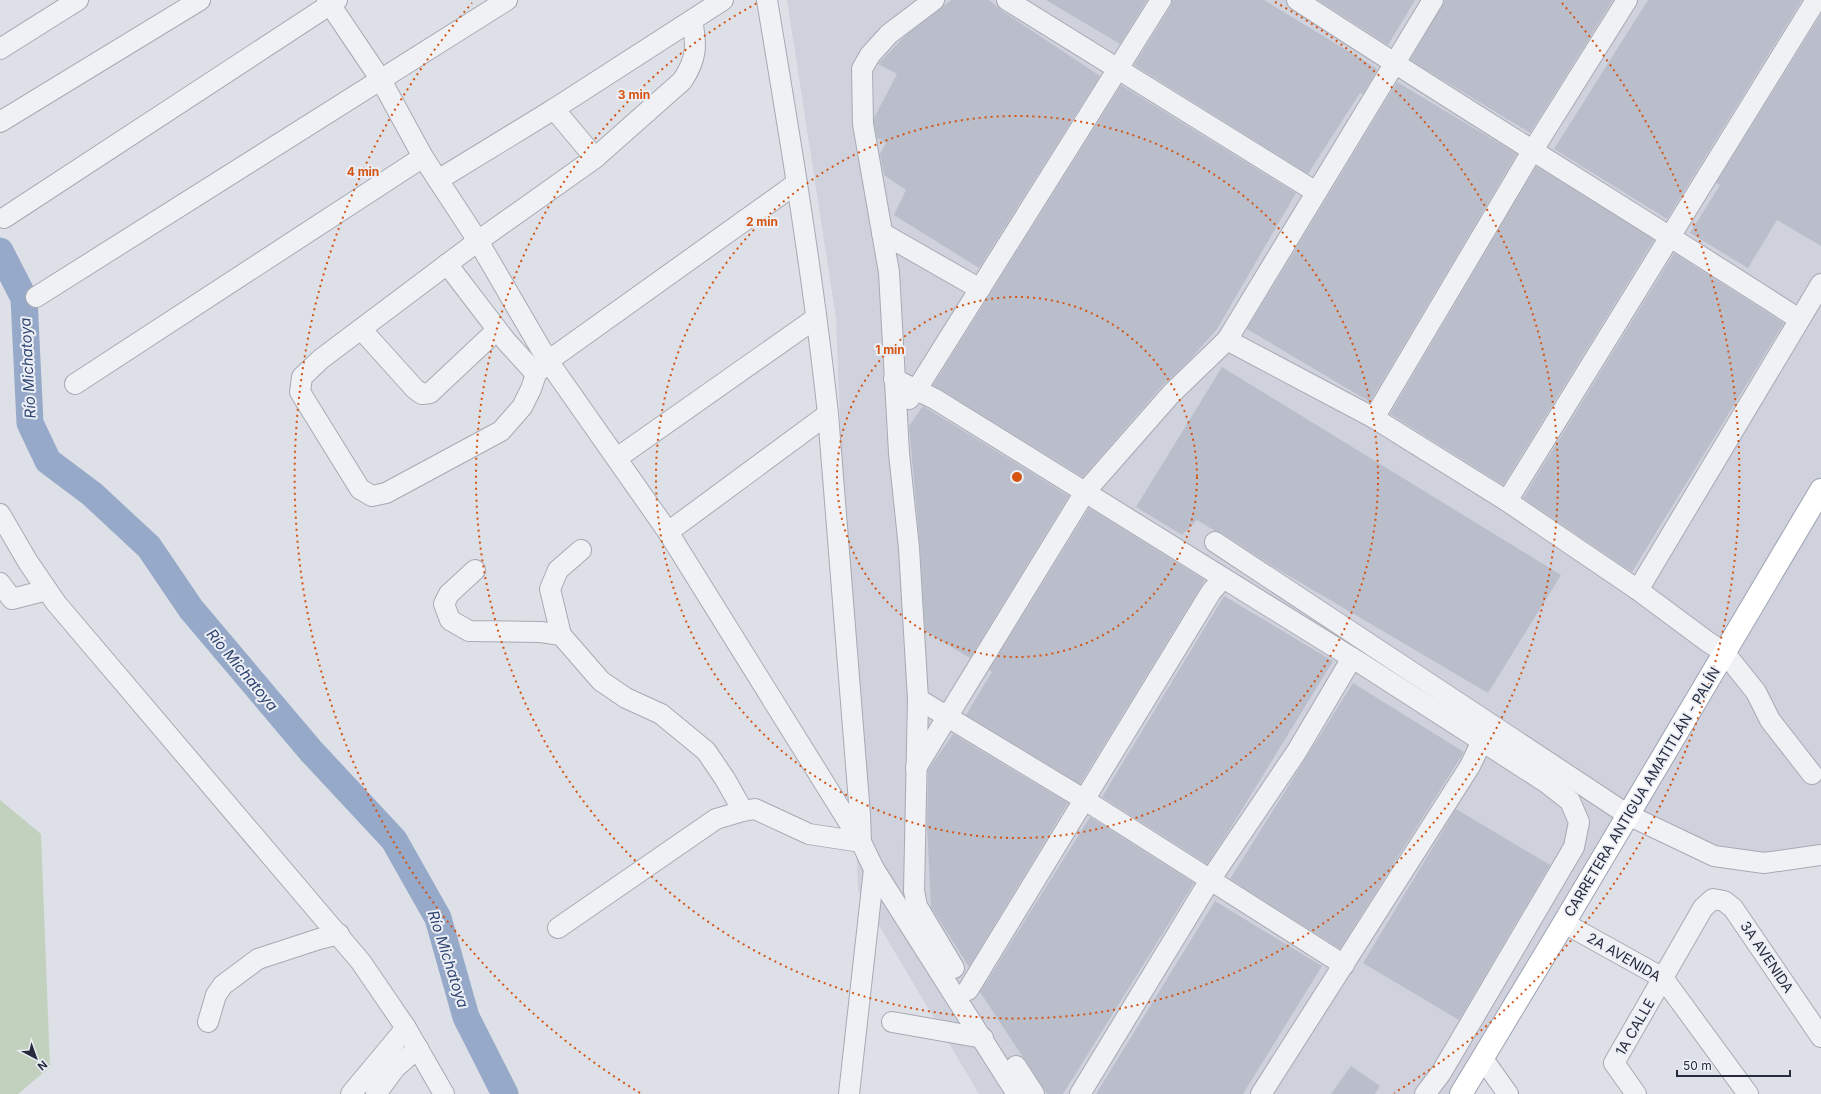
<svg xmlns="http://www.w3.org/2000/svg" width="1821" height="1094" viewBox="0 0 1821 1094" font-family="Inter,sans-serif">
<style>
.built{fill:#cfd2dc}
.green{fill:#c1d1be}
.lines{fill:none;stroke-linecap:round;stroke-linejoin:round}
.river{stroke:#97a9c8;stroke-width:27}
.building{fill:#babeca}
.minor-casing{stroke:#a6aab4;stroke-width:22}
.major-casing{stroke:#9ca3b3;stroke-width:24}
.minor{stroke:#f0f1f5;stroke-width:20}
.major{stroke:#fff;stroke-width:22}
.ring{fill:none;stroke:#d55411;stroke-width:2;stroke-dasharray:2 4}
.labels{text-anchor:middle;stroke-width:4;stroke-linejoin:round;paint-order:stroke}
.street-label{font-size:14px;fill:#262c3e;stroke:#eceff5}
.water-label{font-size:15px;font-style:italic;fill:#304672;stroke:#eceff5}
.centre{fill:#d55411;stroke:#eceff5;stroke-width:2}
.ring-label{font-size:12px;text-anchor:middle;font-weight:bold;fill:#d55411;stroke:#eceff5;stroke-width:4;stroke-linejoin:round;paint-order:stroke}
</style>
<rect width="100%" height="100%" fill="#dde0e7"/>
<path class="built" d="M787 0H1821V850L1765 856 1717 850 1634 812 1461 1094H979L858 890 836 318Z"/>
<path class="green" d="M0 800 41 834 50 1067 18 1094H0Z"/>
<g class="lines">
<path class="river" d="M0 251 24 298 30 423 48 461 92 494 149 547 191 609 311 751 394 840 438 918 466 1017 505 1094"/>
</g>
<g class="building">
<path d="M951 0H989L1001 10 1100 76 979 268 894 215 906 190 884 175 880 154 886 143 877 138 874 123V118L897 74 878 64 906 35Z"/>
<path d="M1046 0H1147L1120 44Z"/>
<path d="M1172 0H1264L1376 68 1377 70 1363 94 1360 93 1308 174 1134 65 1171 6Z"/>
<path d="M1318 0H1415L1388 45Z"/>
<path d="M1445 0H1613L1530 133 1410 60Z"/>
<path d="M1648 0H1802L1667 219 1554 149Z"/>
<path d="M1821 14V246L1777 220 1748 268 1690 233 1720 185 1716 183Z"/>
<path d="M1397 82 1517 154 1370 402 1247 329Z"/>
<path d="M1121 85 1296 193 1217 329 1187 363 1162 386 1083 477 933 385Z"/>
<path d="M1536 166 1654 240 1503 485 1390 414Z"/>
<path d="M1674 253 1784 323 1632 572 1523 498Z"/>
<path d="M1222 367 1561 575 1488 693 1274 567 1221 532 1215 531 1197 520 1182 535 1136 507Z"/>
<path d="M923 406 1069 496 970 658 925 631 920 547 909 426Z"/>
<path d="M1089 508 1205 580 1080 784 966 715 992 672 989 670Z"/>
<path d="M1224 596 1333 661 1230 829 1207 864 1102 797Z"/>
<path d="M1353 683 1464 752 1340 949 1230 879Z"/>
<path d="M953 734 1068 803 969 967 931 907 927 825 928 770Z"/>
<path d="M1456 809 1550 865 1459 1020 1363 963Z"/>
<path d="M1090 817 1194 883 1063 1094H1047L980 992Z"/>
<path d="M1215 901 1322 966 1243 1094H1096Z"/>
<path d="M1351 1066 1380 1086 1375 1094H1331Z"/>
</g>
<g class="lines">
<defs>
<g id="minor">
<path d="M327 0 381 80 423 157 478 241 548 361 668 532 861 842 874 869 1017 1094"/>
<path d="M934 0 889 34 870 55 862 69 863 124 889 272 899 453 909 548 918 699 914 891 917 906 954 968"/>
<path d="M1007 0 1308 187 1318 190"/>
<path d="M1297 0C1463 109 1633 212 1799 319"/>
<path d="M1433 0 1227 340 1374 418 1507 501 1638 590 1708 642 1724 652 1756 692 1770 720 1812 774"/>
<path d="M692 20C697 46 697 59 682 81L595 158 478 241 321 359 302 377 300 392 360 489 372 496 386 493 501 431 522 407 531 389 536 374 548 361 797 183"/>
<path d="M0 49 78 0"/>
<path d="M554 109 595 158"/>
<path d="M0 122 200 0"/>
<path d="M438 180 554 109 723 0"/>
<path d="M4 218 337 0"/>
<path d="M882 233 980 289"/>
<path d="M447 264 506 341 536 374"/>
<path d="M36 297 507 0"/>
<path d="M361 329 415 389 422 394 430 393 497 330"/>
<path d="M894 379 935 399 1362 664 1547 783 1570 801 1579 822 1574 847 1441 1073 1425 1094"/>
<path d="M75 384 423 157"/>
<path d="M909 399 917 389 1161 0"/>
<path d="M1374 418 1528 158 1627 0"/>
<path d="M617 458 816 318"/>
<path d="M1507 501 1816 0"/>
<path d="M0 514 28 562 56 603 361 962 406 1028 444 1094"/>
<path d="M668 532 828 414"/>
<path d="M1215 542 1628 815 1714 856 1764 863 1821 855"/>
<path d="M475 570 449 594 444 604 450 620 469 631 541 632 561 635 601 681 626 698 661 714 706 751 725 779 743 811"/>
<path d="M0 583 12 599 47 590"/>
<path d="M1638 590 1821 284"/>
<path d="M561 635 550 589 558 570 581 550"/>
<path d="M918 699 1085 800 1344 965"/>
<path d="M916 768 1085 492 1171 394 1227 340"/>
<path d="M1564 923 1663 978 1748 1094"/>
<path d="M558 928 716 819 743 811 755 809 809 834 861 842 860 815 828 414C813 275 790 138 767 0"/>
<path d="M968 990 1211 592 1223 578"/>
<path d="M208 1022 216 995 223 985 258 959 319 939 339 934"/>
<path d="M892 1022 983 1038"/>
<path d="M1483 1059 1508 1094"/>
<path d="M1016 1066 1034 1094"/>
<path d="M351 1094 406 1028"/>
<path d="M376 1094 395 1068 418 1048"/>
<path d="M849 1094 874 869"/>
<path d="M1080 1094 1210 880 1297 751 1352 658"/>
<path d="M1261 1094 1470 766 1482 741"/>
<path d="M1636 1094 1614 1063 1703 908 1713 899 1724 901 1733 908 1821 1037"/>
</g>
<path id="major" d="M1461 1094 1564 923 1821 490"/>
</defs>
<use href="#minor" class="minor-casing"/>
<use href="#major" class="major-casing"/>
<use href="#minor" class="minor"/>
<use href="#major" class="major"/>
</g>
<g class="ring">
<circle cx="1017" cy="477" r="180"/>
<circle cx="1017" cy="477" r="361"/>
<path d="M1275 2A541 541 0 1 1 759 2"/>
<path d="M640 1093A722 722 0 0 1 472 3M1562 3A722 722 0 0 1 1394 1093"/>
</g>
<g class="labels">
<g class="street-label">
<text transform="translate(1642 792) rotate(-59)" y="5">CARRETERA ANTIGUA AMATITLÁN - PALÍN</text>
<text transform="translate(1624 957) rotate(30)" y="5">2A AVENIDA</text>
<text transform="translate(1767 957) rotate(56)" y="5">3A AVENIDA</text>
<text transform="translate(1635 1027) rotate(-60)" y="5">1A CALLE</text>
</g>
<g class="water-label">
<text transform="translate(28 368) rotate(-93)" y="5">Río Michatoya</text>
<text transform="translate(242 670) rotate(50)" y="5">Río Michatoya</text>
<text transform="translate(448 959) rotate(72)" y="5">Río Michatoya</text>
</g>
</g>
<circle cx="1017" cy="477" r="6" class="centre"/>
<g class="ring-label">
<text x="634" y="99">3 min</text>
<text x="363" y="176">4 min</text>
<text x="762" y="226">2 min</text>
<text x="890" y="354">1 min</text>
</g>
<g transform="translate(36 1058) rotate(139)" stroke="#eceff5" stroke-width="3" paint-order="stroke">
<path d="M0-3L7 15L0 10L-7 15Z" fill="#262c3e"/>
<text y="-6" font-size="11" font-weight="bold" text-anchor="middle" fill="#262c3e">N</text>
</g>
<path d="M1677 1070v6h113v-6" fill="none" stroke="#262c3e" stroke-width="2"/>
<text x="1683" y="1070" font-size="12" fill="#262c3e" stroke="#eceff5" stroke-width="3" paint-order="stroke">50 m</text>
</svg>
